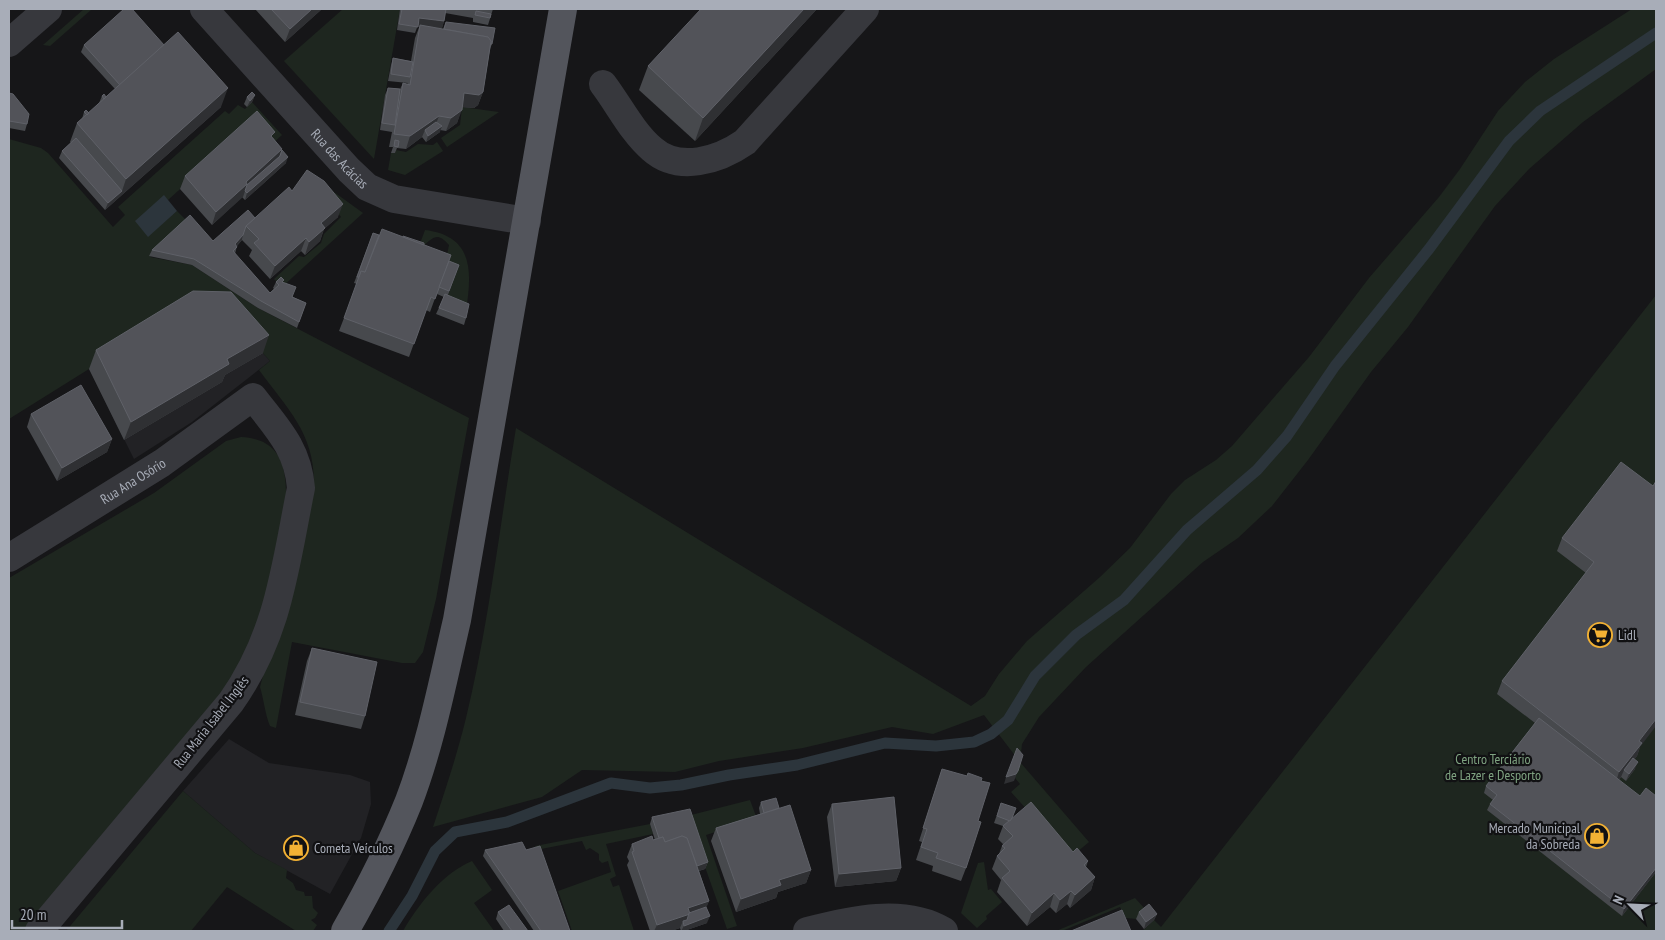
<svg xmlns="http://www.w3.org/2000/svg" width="1665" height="940" viewBox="0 0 1665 940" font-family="'PT Sans Narrow',sans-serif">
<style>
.built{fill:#222225}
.green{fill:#1e261f}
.water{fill:#2c353c}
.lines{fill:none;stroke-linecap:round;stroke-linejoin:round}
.stream{stroke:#2c353c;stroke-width:11}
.minor{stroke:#37383d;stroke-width:28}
.major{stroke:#53555c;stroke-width:28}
.wall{fill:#47494d}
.shaded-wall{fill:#2f3033}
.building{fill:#525359;stroke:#5f6168}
.labels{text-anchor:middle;stroke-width:4.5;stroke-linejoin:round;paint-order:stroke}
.street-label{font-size:14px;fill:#a8adb8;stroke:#111113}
.poi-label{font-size:14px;fill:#a8adb8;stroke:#111113;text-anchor:start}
.park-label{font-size:14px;fill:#7fa381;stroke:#111113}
</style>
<rect width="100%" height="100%" fill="#161618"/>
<g class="built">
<path d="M186 309 224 310 270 361 192 422 134 459 89 369Z"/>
<path d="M229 739 269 763 350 775 370 782 371 804 361 838 330 894 255 853 183 791Z"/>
</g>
<g class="green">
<path d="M84 9H92L50 46 43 45Z"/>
<path d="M343 9H400L374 159 284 61Z"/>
<path d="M1632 9H1656V69L1583 122 1529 169 1495 206 1408 327 1371 372 1308 460 1272 506 1238 538 1203 562 1086 667 1039 717 1022 744 1020 762 1089 842 1070 858 1011 792 1020 784 1015 778 1020 762 984 715 933 734 892 727 803 748 719 761 675 772 582 770 542 797 433 827C445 791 457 755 466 718 489 623 500 524 516 428L971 706 985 696 999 674 1027 641 1100 577 1130 548 1171 494 1185 480 1216 460 1232 446 1309 357 1369 278 1439 197 1460 169 1498 111 1525 82 1554 59Z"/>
<path d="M252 102 282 135 271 145 252 124 168 200 164 196 148 236 177 211 188 222 150 257 192 265 258 308 469 418 436 599 423 652 415 663H402L292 642 276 728 270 726C265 714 264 700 260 687L314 482C314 433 287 408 259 370L270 361 224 310 113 354 9 419V139L41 148 48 153 113 227 125 215 118 207 225 111 229 114 238 105 245 109Z"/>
<path d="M462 107 499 112 447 147 441 138 460 125Z"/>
<path d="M437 142 443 151 405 175 388 170 391 153H395L396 150 406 152 418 144 433 145Z"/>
<path d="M322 180 334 192 363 213 282 287 274 279 299 256 304 257 321 243 324 234 341 217 316 187Z"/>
<path d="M425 230C474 236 472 272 466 311L447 298 458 268 440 261 447 255 449 245C434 227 430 244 418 249Z"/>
<path d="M1656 295V931H1142L1154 920 1161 927Z"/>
<path d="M241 437C280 439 287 466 286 500L262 619 238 674 26 931H9V578L154 493 226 441Z"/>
<path d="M183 791 255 853 287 870 286 878 293 883 296 890 304 892 305 896H312L313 908 318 913 315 918 311 920 317 925 313 931H296L227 887 191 931H66Z"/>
<path d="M750 800 757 819 706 835 737 926 727 929 687 816Z"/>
<path d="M650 824 653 834 606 844 616 876 610 879 613 887 619 885 634 931H572L558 891 611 872 608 861 602 863 599 860V854L590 848 586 850 582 841 536 850 535 846Z"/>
<path d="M472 861 492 890 474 903 494 931H403C418 905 443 873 472 861Z"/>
<path d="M984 862 988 890 991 889 1002 902 986 916 987 919 977 928 961 913 978 863Z"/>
<path d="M1135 898 1146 910 1136 919 1126 918 1120 907 1062 931H1056Z"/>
</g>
<path class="water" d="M164 195 177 211 148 237 135 221Z"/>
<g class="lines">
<path class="stream" d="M389 931 412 896 435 851 455 832 507 822 611 783 650 788 681 785 729 775 797 765 885 743 936 746 974 742 991 734 1008 720 1035 676 1076 635 1124 600 1187 530 1257 470 1287 436 1335 366 1429 249 1509 141 1540 111 1656 33"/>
<g class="minor">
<path id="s1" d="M204 9 349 170 367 187 394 199 527 221"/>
<path d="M9 43 48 9"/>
<path d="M603 84C619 105 632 132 652 149 679 173 719 160 745 142L865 9"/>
<path id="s2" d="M9 558 162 463 253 397C276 427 298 448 301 488 285 567 279 634 231 702L39 931"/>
<path d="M807 931C850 920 904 907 944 931"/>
</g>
<path class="major" d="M345 931C369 889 391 846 409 801 431 743 443 680 457 620L563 9"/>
</g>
<g class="wall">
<path d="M255 9H322L285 42Z"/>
<path d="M400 9H493L488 25 473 22V18L445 13 444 21 442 28 423 26 443 29 446 22 492 44 490 49 483 92 478 105 474 108 462 107 457 123 446 131 440 130V132L426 142 422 137 406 149 397 148 395 153H391L393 147H389L392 132 380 130 385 95 388 88 400 89 403 83 407 84 408 83 388 81 391 65 393 58 411 61 415 38 420 25H418L415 33 397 30Z"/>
<path d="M817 9 695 141 639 90 648 66Z"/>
<path d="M84 45 221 107 105 210 59 158 62 151 71 143 70 142 77 123 82 119 84 112 89 113 99 103 102 96 106 97 115 89 81 52Z"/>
<path d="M9 93 27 124 25 131 9 128Z"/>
<path d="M255 95 252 102 247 107 244 104 247 97Z"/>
<path d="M273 138 282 150 286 163 245 200 242 197 212 225 180 189 185 176Z"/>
<path d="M292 191 338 217 324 229 320 241 305 255 301 251 270 279 249 256 252 250 242 240 237 246 235 254 270 293 274 289 273 288 276 282H283L293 297 306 303 297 328 258 308 192 265 149 256 152 250 213 241 255 218Z"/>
<path d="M373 233 379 235 424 245 449 261 459 265 448 295 466 318 464 325 436 314 444 297 437 294 438 290 430 312 426 310 409 357 339 331 357 284 354 283Z"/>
<path d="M96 350 263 353 225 375 222 382 124 440 89 369Z"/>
<path d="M31 414 112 439 107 452 57 481 27 427Z"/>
<path d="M1653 486 1640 747 1637 756 1634 759 1635 769 1626 781 1621 777 1619 780 1656 872 1622 916 1487 810 1490 804 1493 800 1484 793 1486 786 1535 723 1497 694 1502 681 1586 573 1557 551 1562 538Z"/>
<path d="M312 648 365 716 361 729 295 715 307 661Z"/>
<path d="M942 769 978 821 966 868 961 881 932 871 933 866 916 860 922 842 919 841Z"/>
<path d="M761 802 779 808 811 870 806 883 778 892 776 898 736 912 711 841 716 828 760 814 759 808Z"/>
<path d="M1001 803 1013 818 1088 861 1086 867 1095 877 1091 890 1070 908 1067 904 1056 913 1050 907 1027 926 997 892 1001 880 992 869 997 856 999 854 1002 846 1003 844 998 839 1003 826 994 823Z"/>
<path d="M832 804 901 868 896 881 835 887 827 817Z"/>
<path d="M652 817 708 862 705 869 699 871 709 901 706 907 707 923 684 931H681L680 928 671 931H650L627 865 629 861 627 857 632 844 655 840 650 824Z"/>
<path d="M485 850H526L570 931H534L483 856Z"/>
<path d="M498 912 528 931H504L496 919Z"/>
<path d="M1139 912 1157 914 1154 920 1144 929 1136 919Z"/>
</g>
<g class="shaded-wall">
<path d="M312 9H322L285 42 290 29Z"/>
<path d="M804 9H817L695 141 703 118Z"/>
<path d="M419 18 444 21 442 28 417 25Z"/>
<path d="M228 88 221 107 105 210 108 203 122 191 126 179Z"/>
<path d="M483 92 478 105 474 108 460 107 464 93Z"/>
<path d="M255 95 252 102 247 107 250 101Z"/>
<path d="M462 110 457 123 446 131 451 118Z"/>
<path d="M439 116 434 129 425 130 422 137 406 149 410 136Z"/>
<path d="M442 126 440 132 426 142 428 136Z"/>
<path d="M282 149 277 162 245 191 243 197 212 225 216 212 246 182Z"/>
<path d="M288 157 286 163 245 200 247 193Z"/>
<path d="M343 204 338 217 324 229 320 241 305 255 309 242 321 223Z"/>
<path d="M243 235 242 239V240L232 251 235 244Z"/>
<path d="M306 238 301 251 270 279 275 266Z"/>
<path d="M269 335 263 353 225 375 222 382 124 440 131 422 227 359Z"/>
<path d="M112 439 107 452 57 481 62 468Z"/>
<path d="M1656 719V726L1640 747 1637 756 1625 771 1624 770 1621 777 1615 785 1619 772 1639 741Z"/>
<path d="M1638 762 1635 769 1626 781 1629 774Z"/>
<path d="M1018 771 1014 781 1004 784 1006 777Z"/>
<path d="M708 862 705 869 691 873 693 867Z"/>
<path d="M901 868 896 881 835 887 839 874Z"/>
<path d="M1656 868V872L1622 916 1624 909Z"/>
<path d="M811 870 806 883 778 892 776 898 736 912 741 899 779 880Z"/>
<path d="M1095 877 1091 890 1070 908 1075 895Z"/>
<path d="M1071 891 1067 904 1056 913 1060 900Z"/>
<path d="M1054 893 1050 907 1027 926 1032 913Z"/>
<path d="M709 901 704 914 710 916 707 923 684 931H681L684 926 683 921 680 928 671 931H654L657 925 688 908Z"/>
<path d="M1157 914 1154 920 1144 929 1146 922Z"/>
</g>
<g class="building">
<path d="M124 9H132L164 45 120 85 84 45Z"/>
<path d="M271 9H312L290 29Z"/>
<path d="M402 9H446L444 21 419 18 418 27 399 24Z"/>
<path d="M701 9H804L703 118 648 66Z"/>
<path d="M476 11 491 14 490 18 475 15Z"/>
<path d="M446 22 495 28 492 44H491V41L488 37 444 29Z"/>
<path d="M420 25 488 37 491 41 483 92 479 95 464 93 462 110 451 118 439 116 410 136 394 134 403 83 410 85Z"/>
<path d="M178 32 228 88 126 179 77 123Z"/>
<path d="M393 58 413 62 410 77 391 74Z"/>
<path d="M388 88 400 89 395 125 382 123Z"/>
<path d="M252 92 255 95 250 101 247 97Z"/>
<path d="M9 93 13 94 29 114 27 124 9 121Z"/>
<path d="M104 94 106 97 104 99 102 96Z"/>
<path d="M86 110 89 113 87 115 84 112Z"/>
<path d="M257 111 275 132 271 136 282 149 246 182 247 184 216 212 185 176Z"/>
<path d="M436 122 442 126 428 136 425 130Z"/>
<path d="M76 138 122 191 108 203 62 151Z"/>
<path d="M395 140 399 141 398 147 394 146Z"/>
<path d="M282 150 288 157 247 193 245 191 247 185 280 156Z"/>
<path d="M307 170 324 181 343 204 321 223 325 228 309 242 306 238 275 266 254 243 259 239 246 226 289 187 292 191Z"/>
<path d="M248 210 255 218 246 226 243 235 235 244 237 247 233 251 270 293 279 285 276 282 281 277 284 280 282 282 296 287 292 297 306 303 299 322 261 301 194 259 152 250 190 215 213 241Z"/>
<path d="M382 229 451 255 435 299 431 297 414 344 344 318 361 271 365 272Z"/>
<path d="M373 233 379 235 365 272 361 271 359 277H357Z"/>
<path d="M403 236 424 243V245L403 237Z"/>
<path d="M449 261 459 265 449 291 439 287Z"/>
<path d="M193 291 231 292 269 335 227 359 229 364 131 422 96 350Z"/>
<path d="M445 294 469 304 466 318 439 308Z"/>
<path d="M81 385 112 439 62 468 31 414Z"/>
<path d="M1621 462 1653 486 1656 481V719L1639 741 1642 743 1619 772 1502 681 1594 562 1562 538Z"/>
<path d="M312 648 377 662 365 716 300 702Z"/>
<path d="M1539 718 1640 796 1646 788 1656 796V868L1624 909 1490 804 1497 795 1486 786Z"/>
<path d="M1017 748 1023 755 1018 771 1016 774 1006 777Z"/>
<path d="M1633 758 1638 762 1629 774 1624 770Z"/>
<path d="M942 769 967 776 968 773 982 778 981 781 990 783 978 821 981 822 966 868 936 858 938 853 921 847 927 829 923 828Z"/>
<path d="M894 797 901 868 839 874 832 804Z"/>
<path d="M776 798 779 808 764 813 761 802Z"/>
<path d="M1031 802 1073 852 1077 848 1088 861 1084 865 1095 877 1075 895 1071 891 1060 900 1054 893 1032 913 1002 878 1010 871 997 856 1005 848 1002 846 1013 836 1003 826Z"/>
<path d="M1001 803 1016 808 1012 818 1010 821 997 816Z"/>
<path d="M790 805 811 870 779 880 781 885 741 899 716 828Z"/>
<path d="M690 809 708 862 697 866 687 838 682 836 665 842 663 837 659 838 652 817Z"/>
<path d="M652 836 653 840 663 837 665 842 682 836 687 838 709 901 688 908 690 914 657 925 632 852 634 851 632 844Z"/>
<path d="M522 842 526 850 540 846 570 931H541L485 850Z"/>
<path d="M1149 904 1157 914 1146 922 1139 912Z"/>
<path d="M509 905 528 931H512L498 912Z"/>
<path d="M706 907 710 916 684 926 683 921 687 920 689 913Z"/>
<path d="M1122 910 1131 931H1071Z"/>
</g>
<defs>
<symbol id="supermarket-ring" viewBox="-11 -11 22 22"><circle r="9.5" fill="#111113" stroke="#f2b134" stroke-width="1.5"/><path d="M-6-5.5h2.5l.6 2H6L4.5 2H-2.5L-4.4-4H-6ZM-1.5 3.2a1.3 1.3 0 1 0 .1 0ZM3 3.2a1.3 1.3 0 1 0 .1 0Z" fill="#f2b134"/></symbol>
<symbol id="shop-ring" viewBox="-11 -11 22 22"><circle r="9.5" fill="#111113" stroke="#f2b134" stroke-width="1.5"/><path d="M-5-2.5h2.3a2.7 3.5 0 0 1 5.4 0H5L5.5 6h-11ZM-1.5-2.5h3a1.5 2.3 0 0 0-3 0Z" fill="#f2b134"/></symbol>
</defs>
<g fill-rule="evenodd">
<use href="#supermarket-ring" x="1586" y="621" width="28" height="28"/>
<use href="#shop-ring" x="1583" y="822" width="28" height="28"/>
<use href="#shop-ring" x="282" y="834" width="28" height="28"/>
</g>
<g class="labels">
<g class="street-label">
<text dy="5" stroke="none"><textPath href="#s1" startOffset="202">Rua das Acácias</textPath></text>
<text dy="5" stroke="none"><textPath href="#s2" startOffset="146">Rua Ana Osório</textPath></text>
<text transform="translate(211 722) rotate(-52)" y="5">Rua Maria Isabel Inglês</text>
</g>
<g class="poi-label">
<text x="1618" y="640">Lidl</text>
<text x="1580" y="833" text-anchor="end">Mercado Municipal<tspan x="1580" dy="16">da Sobreda</tspan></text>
<text x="314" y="853">Cometa Veículos</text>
</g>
<g class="park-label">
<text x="1493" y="764">Centro Terciário<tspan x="1493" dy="16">de Lazer e Desporto</tspan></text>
</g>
</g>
<rect width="1665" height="940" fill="none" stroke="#a8adb8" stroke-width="20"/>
<g transform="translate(1630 905) rotate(294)" stroke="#111113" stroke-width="4" paint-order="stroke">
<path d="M0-4L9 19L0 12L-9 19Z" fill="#a8adb8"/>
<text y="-8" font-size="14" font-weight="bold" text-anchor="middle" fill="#a8adb8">N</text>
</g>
<path d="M12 920v8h110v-8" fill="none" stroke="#a8adb8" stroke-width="2.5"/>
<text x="20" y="920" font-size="15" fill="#a8adb8" stroke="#111113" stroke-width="4" paint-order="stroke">20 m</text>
</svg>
